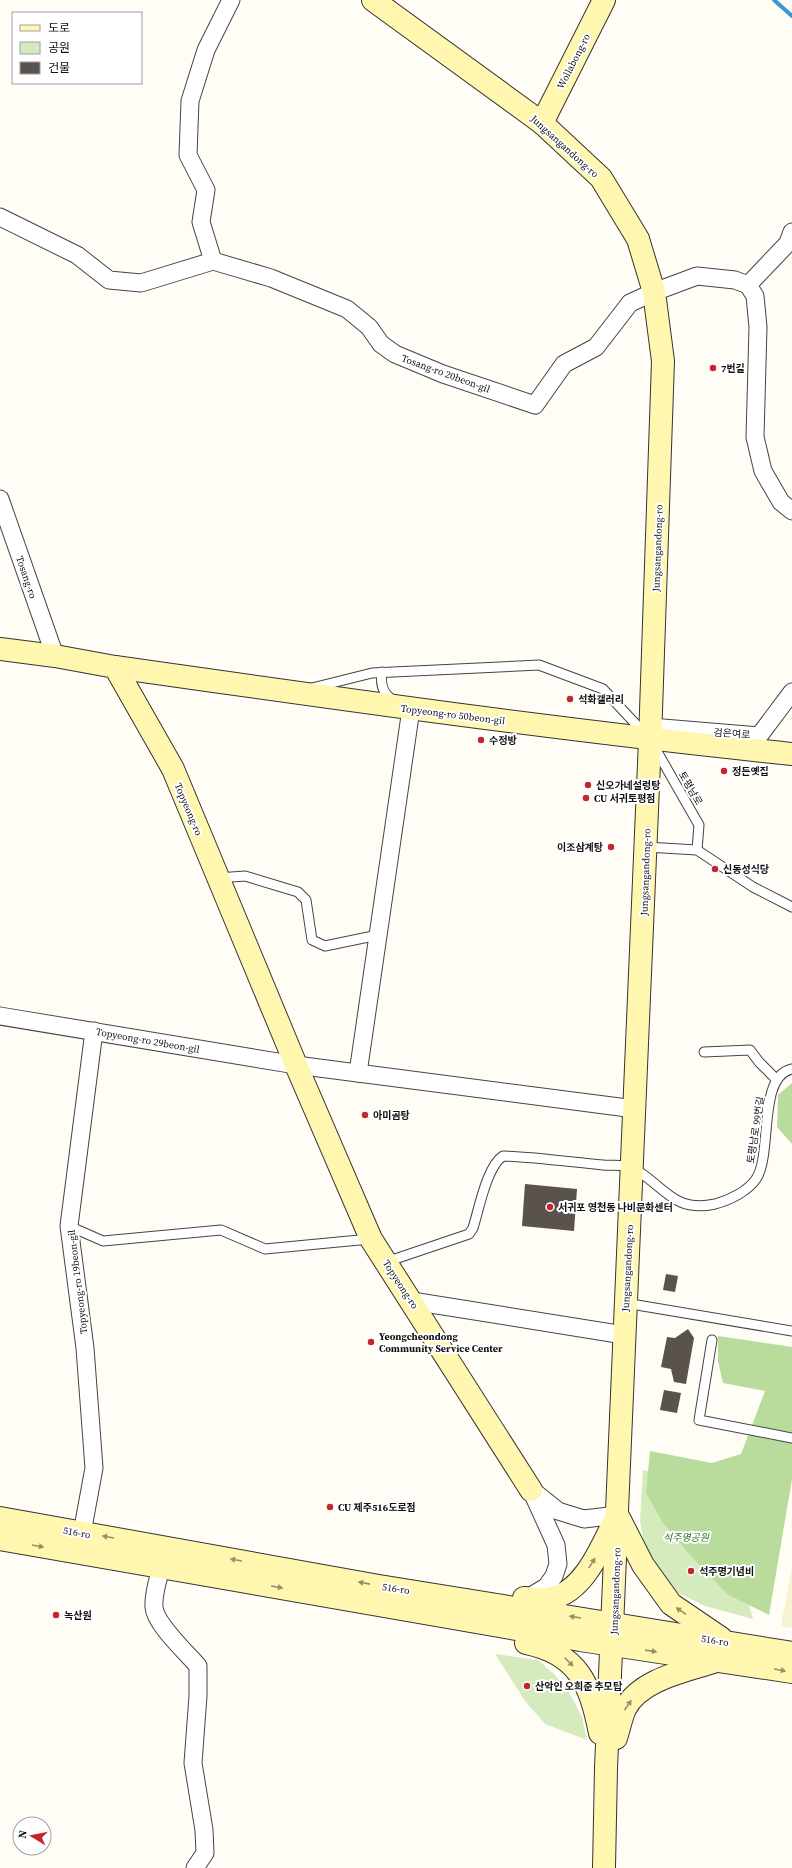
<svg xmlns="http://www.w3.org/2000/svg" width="792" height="1868" viewBox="0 0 792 1868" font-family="'Source Serif 4','Noto Sans KR',serif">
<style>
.farmland{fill:#f6f3d4}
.green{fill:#d5ebbd}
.forest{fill:#b9dc9c}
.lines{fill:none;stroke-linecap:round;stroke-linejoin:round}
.stream{stroke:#3f96cf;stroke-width:4}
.building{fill:#5a524d}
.lane-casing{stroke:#444;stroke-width:11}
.street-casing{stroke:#444;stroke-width:19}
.secondary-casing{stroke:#333;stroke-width:24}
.lane{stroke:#fff;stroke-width:9}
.street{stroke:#fff;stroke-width:17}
.secondary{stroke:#fff6b0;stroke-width:22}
.oneway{fill:#948f68}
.poi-dot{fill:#c4262e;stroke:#fff;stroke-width:1.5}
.labels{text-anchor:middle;stroke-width:4;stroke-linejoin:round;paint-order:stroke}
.street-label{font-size:10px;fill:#111;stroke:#fff}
.poi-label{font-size:10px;font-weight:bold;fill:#111;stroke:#fff;text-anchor:start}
.park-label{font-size:10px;font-style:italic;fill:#2f6b1f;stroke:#fff}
</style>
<rect width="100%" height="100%" fill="#fffdf5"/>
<path class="farmland" d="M792 1567V1628L781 1626Z"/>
<g class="green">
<path d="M643 1470 715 1487 753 1619 705 1606 675 1591 646 1553 640 1521Z"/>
<path d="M495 1654 538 1660 554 1674 569 1692 582 1717 587 1740 545 1724 525 1701Z"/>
</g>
<g class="forest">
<path d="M792 1083V1144L777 1127 778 1095Z"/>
<path d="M718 1336 792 1347V1479L769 1615 727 1594 691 1556 663 1523 646 1493 650 1451 712 1463 741 1454 765 1391 723 1383 718 1361Z"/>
</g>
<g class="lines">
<path class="stream" d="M774 0 792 16"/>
</g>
<g class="building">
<path d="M525 1184 577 1189 574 1231 522 1226Z"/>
<path d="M666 1274 678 1276 675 1292 663 1290Z"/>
<path d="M688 1329 694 1338 686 1384 674 1382 671 1369 661 1367 667 1337 675 1338Z"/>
<path d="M664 1390 681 1393 677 1413 660 1410Z"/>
</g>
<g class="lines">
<defs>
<g id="lane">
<path d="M382 672C380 685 383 695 395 701"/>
<path d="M312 688 372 673 539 665 603 689 645 734"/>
<path d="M655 748 699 825 697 850"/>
<path d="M646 847 697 850 753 887 792 907"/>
<path d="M218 878 245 876 298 892 306 900 312 940 325 946 378 935"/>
<path d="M704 1052 750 1050 759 1062 777 1080"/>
<path d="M69 1226 103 1241 221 1230 265 1249 370 1239"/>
<path d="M386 1262 469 1234 473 1228C479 1209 487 1166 503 1156 536 1157 570 1162 603 1165 611 1166 626 1164 633 1168 665 1186 673 1213 715 1204 730 1200 748 1191 756 1179 773 1154 757 1076 792 1069"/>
<path d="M625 1303 792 1331"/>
<path d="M712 1340 699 1420 792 1438"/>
</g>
<g id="street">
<path d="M0 217 77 255 109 280 141 283 213 261 271 278 347 309 369 327 381 344 395 354 443 374 535 405 564 364 596 347 630 303 654 292 697 276 735 280 748 285 755 296 758 327 755 437 763 471 781 502 792 511"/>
<path d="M213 261 201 222 206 190 188 155 190 101 206 50 231 0"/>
<path d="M748 285 788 243 792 232"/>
<path d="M0 499 55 656"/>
<path d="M651 727 759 736 792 692"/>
<path d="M0 1016 296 1065 635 1109"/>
<path d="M358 1073 411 709"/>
<path d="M412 1301 624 1335"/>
<path d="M533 1491 558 1511 584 1519 617 1515"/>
<path d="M82 1533 94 1468 85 1348 69 1226 94 1031"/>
<path d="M161 1568C158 1580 153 1594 154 1607 155 1624 186 1652 198 1666V1696L193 1763 204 1830 205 1853 195 1868"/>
<path d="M526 1599 546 1587 554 1576 558 1564 556 1545 531 1490"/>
</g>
<g id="secondary">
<path d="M373 0 542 123 601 178 638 239 654 292 663 361 650 740 606 1768 604 1868"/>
<path d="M542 123 604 0"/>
<path d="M0 649 55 656 115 667 173 769 296 1065 371 1239 531 1490"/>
<path d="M115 667C340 699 566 731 792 754"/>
<path d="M0 1518 379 1586 792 1653"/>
<path d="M619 1518 643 1565 671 1604 721 1638"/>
<path d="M0 1539 580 1640 792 1672"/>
<path d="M524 1598C532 1599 544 1600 552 1598 584 1591 601 1548 614 1522"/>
<path d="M526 1643C579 1654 590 1684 600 1733"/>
<path d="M616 1738C619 1729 621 1718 625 1709 639 1680 685 1671 713 1662"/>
</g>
</defs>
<use href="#lane" class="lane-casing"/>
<use href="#street" class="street-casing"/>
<use href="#secondary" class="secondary-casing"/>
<use href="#lane" class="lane"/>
<use href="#street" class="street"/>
<use href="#secondary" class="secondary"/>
</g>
<defs><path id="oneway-solid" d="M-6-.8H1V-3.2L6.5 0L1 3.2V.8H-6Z"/></defs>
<g class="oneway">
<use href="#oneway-solid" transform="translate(108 1537) rotate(-170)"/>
<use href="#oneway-solid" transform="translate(38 1546) rotate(10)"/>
<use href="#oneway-solid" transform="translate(236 1560) rotate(-170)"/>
<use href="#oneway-solid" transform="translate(592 1563) rotate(-58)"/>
<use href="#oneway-solid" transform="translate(364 1583) rotate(-169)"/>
<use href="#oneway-solid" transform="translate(277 1587) rotate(10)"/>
<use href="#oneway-solid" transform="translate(681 1611) rotate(-146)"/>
<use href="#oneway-solid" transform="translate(575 1617) rotate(-171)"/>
<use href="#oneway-solid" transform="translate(651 1651) rotate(8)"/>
<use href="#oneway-solid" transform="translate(569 1662) rotate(45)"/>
<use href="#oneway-solid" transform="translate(780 1670) rotate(10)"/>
<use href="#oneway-solid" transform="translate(628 1705) rotate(-56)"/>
</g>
<g class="poi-dot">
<circle cx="713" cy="368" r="4"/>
<circle cx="570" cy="699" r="4"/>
<circle cx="481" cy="740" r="4"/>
<circle cx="724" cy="771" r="4"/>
<circle cx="588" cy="785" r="4"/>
<circle cx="586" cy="798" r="4"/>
<circle cx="611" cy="847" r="4"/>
<circle cx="715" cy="869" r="4"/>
<circle cx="365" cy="1115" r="4"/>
<circle cx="550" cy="1207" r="4"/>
<circle cx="371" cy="1342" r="4"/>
<circle cx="330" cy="1507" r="4"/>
<circle cx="691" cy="1571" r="4"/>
<circle cx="56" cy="1615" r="4"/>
<circle cx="527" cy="1686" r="4"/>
</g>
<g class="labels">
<g class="street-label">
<text transform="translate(573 61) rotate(-63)" y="4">Wollabong-ro</text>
<text transform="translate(565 146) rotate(42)" y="4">Jungsangandong-ro</text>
<text transform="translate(446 373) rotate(20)" y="4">Tosang-ro 20beon-gil</text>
<text transform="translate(657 548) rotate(-88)" y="4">Jungsangandong-ro</text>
<text transform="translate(27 577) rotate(71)" y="4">Tosang-ro</text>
<text transform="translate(453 714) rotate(7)" y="4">Topyeong-ro 50beon-gil</text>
<text transform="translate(732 733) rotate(4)" y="4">검은여로</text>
<text transform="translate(691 788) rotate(60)" y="4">토평남로</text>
<text transform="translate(189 809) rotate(67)" y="4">Topyeong-ro</text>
<text transform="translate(645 872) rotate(-88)" y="4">Jungsangandong-ro</text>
<text transform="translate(148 1040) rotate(10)" y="4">Topyeong-ro 29beon-gil</text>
<text transform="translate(755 1130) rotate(-81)" y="4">토평남로 99번길</text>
<text transform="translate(627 1268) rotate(-87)" y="4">Jungsangandong-ro</text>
<text transform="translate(77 1282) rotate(-97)" y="4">Topyeong-ro 19beon-gil</text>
<text transform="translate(401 1284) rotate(57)" y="4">Topyeong-ro</text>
<text transform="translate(77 1532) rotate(10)" y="4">516-ro</text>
<text transform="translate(396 1588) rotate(8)" y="4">516-ro</text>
<text transform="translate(615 1591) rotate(-88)" y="4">Jungsangandong-ro</text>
<text transform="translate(715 1640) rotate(9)" y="4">516-ro</text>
</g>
<g class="poi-label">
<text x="721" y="372">7번길</text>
<text x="578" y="703">석화갤러리</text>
<text x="489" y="744">수정방</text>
<text x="732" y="775">정든옛집</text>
<text x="596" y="789">신오가네설렁탕</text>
<text x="594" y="802">CU 서귀토평점</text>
<text x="603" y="851" text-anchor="end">이조삼계탕</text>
<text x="723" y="873">신동성식당</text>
<text x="373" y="1119">아미곰탕</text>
<text x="558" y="1211">서귀포 영천동 나비문화센터</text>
<text x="379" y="1340">Yeongcheondong<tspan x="379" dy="12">Community Service Center</tspan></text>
<text x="338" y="1511">CU 제주516도로점</text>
<text x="699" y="1575">석주명기념비</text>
<text x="64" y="1619">녹산원</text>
<text x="535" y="1690">산악인 오희준 추모탑</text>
</g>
<g class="park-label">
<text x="686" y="1541">석주명공원</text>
</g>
</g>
<rect x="12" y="12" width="130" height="72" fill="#ffffff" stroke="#a0a0a0"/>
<rect x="20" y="25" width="20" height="6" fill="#fff6b0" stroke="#a0a0a0"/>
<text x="48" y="32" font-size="12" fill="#111111">도로</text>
<rect x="20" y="42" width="20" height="12" fill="#d5ebbd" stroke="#a0a0a0"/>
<text x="48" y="52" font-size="12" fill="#111111">공원</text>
<rect x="20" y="62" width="20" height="12" fill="#5a524d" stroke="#a0a0a0"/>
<text x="48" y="72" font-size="12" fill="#111111">건물</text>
<g transform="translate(32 1836) rotate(280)"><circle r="19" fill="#ffffff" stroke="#a0a0a0"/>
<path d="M0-3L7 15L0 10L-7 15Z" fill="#c4262e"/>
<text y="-6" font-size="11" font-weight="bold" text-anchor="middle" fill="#111111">N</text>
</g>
</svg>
